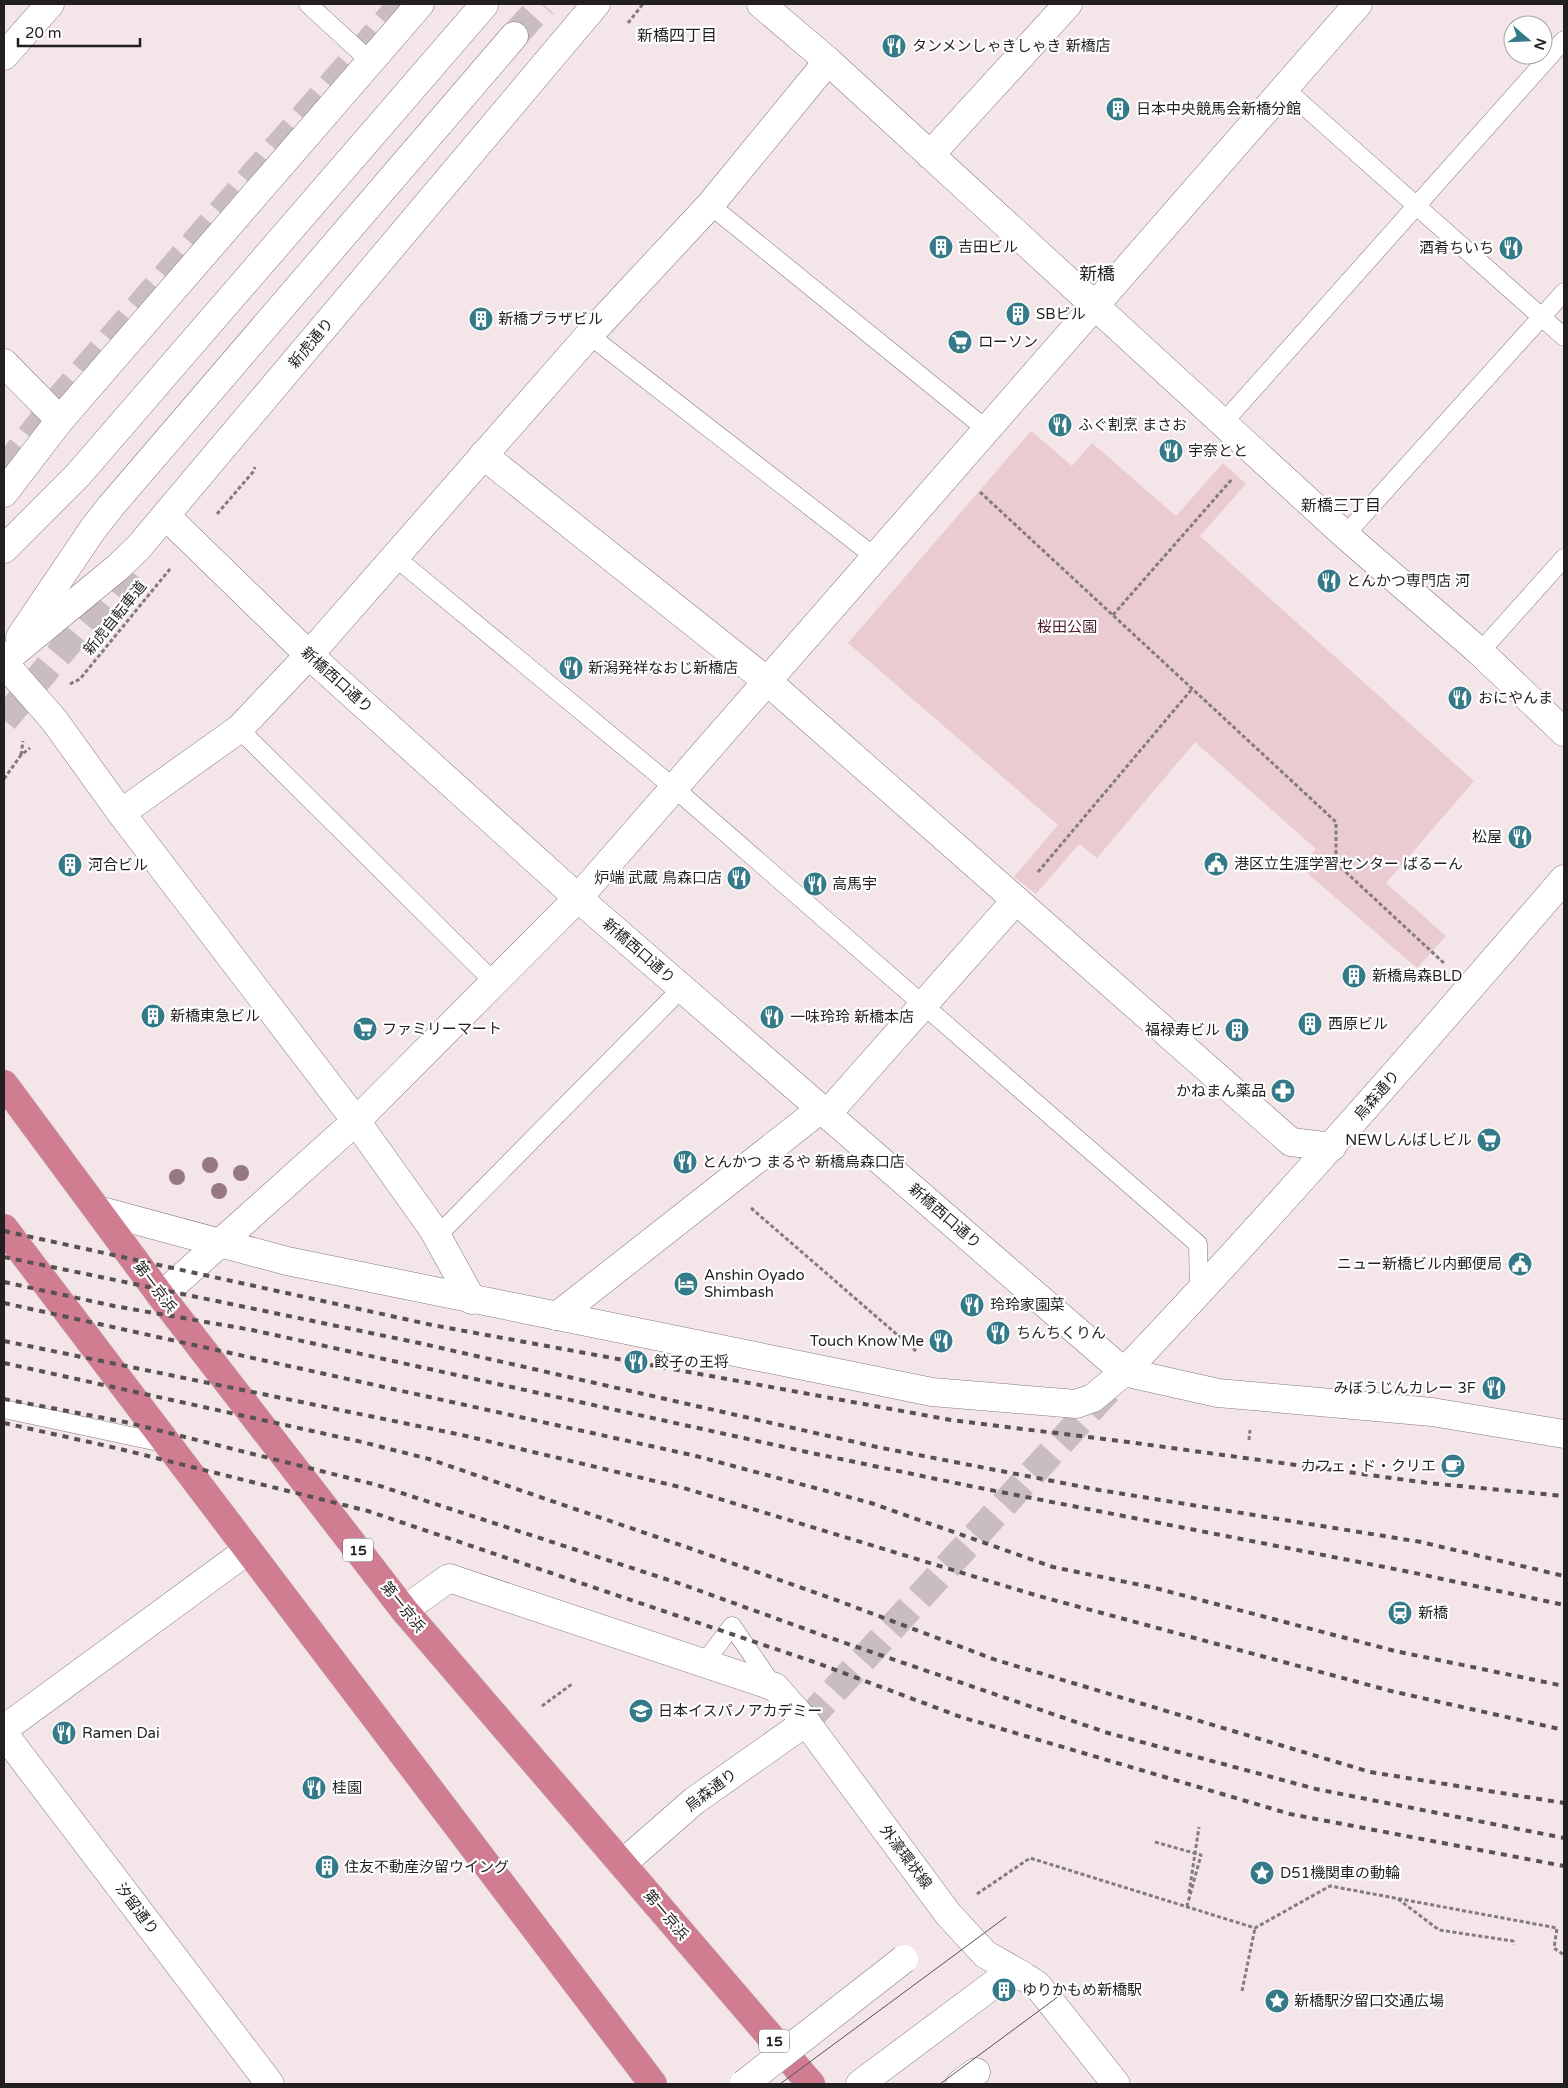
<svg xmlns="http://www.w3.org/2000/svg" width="1568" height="2088" viewBox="0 0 1568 2088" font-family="'Varela Round','Noto Sans JP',sans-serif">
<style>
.green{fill:#eacbd2}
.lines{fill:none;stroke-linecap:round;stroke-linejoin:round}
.street-tunnel{stroke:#c9bdc0;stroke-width:28;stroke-dasharray:28 14;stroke-linecap:butt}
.secondary-tunnel{stroke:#c9bdc0;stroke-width:28;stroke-dasharray:28 14;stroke-linecap:butt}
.lane-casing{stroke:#85797c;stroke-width:19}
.street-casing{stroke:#85797c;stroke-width:29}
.secondary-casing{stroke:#85797c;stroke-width:29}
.highway-casing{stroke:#cac9c9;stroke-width:29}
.path{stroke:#837b7d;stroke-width:3;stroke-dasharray:4 2.5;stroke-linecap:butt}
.lane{stroke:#fff;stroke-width:18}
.street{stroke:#fff;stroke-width:28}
.secondary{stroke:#fff;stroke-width:28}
.highway{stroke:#d07d92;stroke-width:28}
.tram{stroke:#585152;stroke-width:1}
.rail{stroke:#585152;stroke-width:4;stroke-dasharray:6 6;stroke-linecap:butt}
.street-bridge-casing{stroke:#85797c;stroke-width:29;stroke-linecap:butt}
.street-bridge{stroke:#fff;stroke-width:28}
.tree{fill:#977780}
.labels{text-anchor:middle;stroke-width:4.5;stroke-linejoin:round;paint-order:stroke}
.shield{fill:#fff;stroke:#656263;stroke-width:1}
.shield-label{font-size:14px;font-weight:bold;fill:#231f20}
.poi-label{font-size:15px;fill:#231f20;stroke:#fff;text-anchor:start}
.street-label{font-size:15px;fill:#231f20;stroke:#fff}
.park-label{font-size:15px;fill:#4c1d2b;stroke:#fff}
.neighbourhood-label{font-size:16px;fill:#231f20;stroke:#fff}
.quarter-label{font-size:18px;fill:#231f20;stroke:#fff}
</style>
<rect width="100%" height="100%" fill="#f3e5e8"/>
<path class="green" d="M1031 431 1072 466 1092 443 1176 516 1223 463 1246 484 1200 536 1474 781 1386 883 1446 936 1417 968 1300 867 1316 849 1195 742 1097 858 1079 844 1036 894 1014 877 1058 825 848 643Z"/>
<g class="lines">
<path class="street-tunnel" d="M806 1722 1110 1388"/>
<g class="secondary-tunnel">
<path d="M514 36 543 4"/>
<path d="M4 470 62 396 401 5"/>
<path d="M4 720 137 561"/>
</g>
<defs>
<g id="lane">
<path d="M308 4 370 61"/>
<path d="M1284 88 1564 337"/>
<path d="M710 205 986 429"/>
<path d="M589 335 875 557"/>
<path d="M1223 423 1564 40"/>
<path d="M1345 535 1564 292"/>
<path d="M395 557 673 787 1198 1244 1199 1293"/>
<path d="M1480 652 1564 558"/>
<path d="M239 729 494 982"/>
<path d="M437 1236 682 988"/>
<path d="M4 1409 168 1444"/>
<path d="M704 1663 732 1626 774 1687"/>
</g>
<g id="street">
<path d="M761 4 828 61 1345 535 1480 652 1564 732"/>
<path d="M930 155 1068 4"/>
<path d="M4 363 60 420"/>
<path d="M483 455 767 681 1291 1142 1332 1147"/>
<path d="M166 516 309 655 578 898 1124 1372 1218 1393 1432 1412 1564 1434"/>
<path d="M4 663 54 720 121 813 356 1121 433 1229 472 1300"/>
<path d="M121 813 239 729 309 655 589 335 710 205 828 61"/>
<path d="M828 1113 1016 900"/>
<path d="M98 1210 287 1261 932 1392 1076 1404 1093 1398 1124 1372"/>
<path d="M161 1296 356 1121 578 898 1358 4"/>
<path d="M557 1316 822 1108"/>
<path d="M4 1729 248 1550"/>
<path d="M4 1734 270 2084"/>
<path d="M960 2084 976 2072"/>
</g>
<g id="secondary">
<path d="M4 56 50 4"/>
<path d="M4 493 60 420 420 4"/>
<path d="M4 549 78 475 484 5"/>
<path d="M20 637 93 529 111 506 514 36"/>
<path d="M4 661 117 568 138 548 596 4"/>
<path d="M1124 1372C1276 1212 1420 1046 1564 879"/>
<path d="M404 1610 449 1578 775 1687 806 1722 948 1914 985 1954 1022 1975"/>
<path d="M622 1864 694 1801 806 1722"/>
<path d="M860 2084 998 1981C1016 1973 1023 1974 1038 1986L1116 2084"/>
</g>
<g id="highway">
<path d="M4 1084 161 1296 404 1610 811 2084"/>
<path d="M4 1228 653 2084"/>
</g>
</defs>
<use href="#lane" class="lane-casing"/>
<use href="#street" class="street-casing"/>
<use href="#secondary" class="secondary-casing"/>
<use href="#highway" class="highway-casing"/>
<g class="path">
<path d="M628 23 643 4"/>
<path d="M980 492 1336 822V863L1445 964"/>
<path d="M217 514 253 472 255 467"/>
<path d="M1113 615 1232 479"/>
<path d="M70 684 80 679 170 569"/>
<path d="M21 755 23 741"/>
<path d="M4 779 21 755 30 748"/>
<path d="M1038 872 1192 689"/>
<path d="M751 1208 916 1351"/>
<path d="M1249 1440 1250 1430"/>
<path d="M542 1706 572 1684"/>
<path d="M1155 1842 1201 1855 1187 1906"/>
<path d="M1189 1893 1199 1827"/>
<path d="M977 1894 1030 1858 1255 1928 1330 1886 1557 1928 1554 1948 1564 1955"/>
<path d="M1398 1899 1439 1930 1513 1941V1945"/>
<path d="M1242 1991 1255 1928"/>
</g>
<use href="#lane" class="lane"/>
<use href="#street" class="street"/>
<use href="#secondary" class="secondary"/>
<use href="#highway" class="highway"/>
<g class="tram">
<path d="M780 2084 1006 1917"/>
<path d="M940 2084 1059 1996"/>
</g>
<g class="rail">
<path d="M4 1231 432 1325 951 1420 1128 1442 1428 1483 1564 1496"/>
<path d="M4 1257 419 1343 877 1447 1099 1490 1421 1542 1564 1576"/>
<path d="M4 1282 114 1306 252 1330 807 1452 970 1486 1410 1572 1564 1605"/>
<path d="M4 1303 696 1456 871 1503 1053 1567 1155 1588 1395 1651 1564 1686"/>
<path d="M4 1341 462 1435 684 1488 1035 1595 1391 1691 1564 1730"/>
<path d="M4 1363 362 1442 429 1459 692 1549 836 1600 996 1660 1370 1772 1564 1803"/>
<path d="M4 1399 125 1422 377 1485 681 1584 819 1634 1108 1733 1316 1789 1564 1838"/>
<path d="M4 1423 116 1448 368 1511 817 1663 961 1717 1290 1814 1564 1866"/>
</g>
<defs>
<path id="street-bridge" d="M744 2084 904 1959"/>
</defs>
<use href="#street-bridge" class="street-bridge-casing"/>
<use href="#street-bridge" class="street-bridge"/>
</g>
<g class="tree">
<circle cx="210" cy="1165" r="8"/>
<circle cx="241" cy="1173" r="8"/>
<circle cx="177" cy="1177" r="8"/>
<circle cx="219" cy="1191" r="8"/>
</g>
<defs>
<symbol id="restaurant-disc" viewBox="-11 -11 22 22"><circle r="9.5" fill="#357a88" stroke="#fff"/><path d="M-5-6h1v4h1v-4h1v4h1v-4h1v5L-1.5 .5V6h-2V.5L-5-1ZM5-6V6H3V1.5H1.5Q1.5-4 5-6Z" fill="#fff"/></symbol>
<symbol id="building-disc" viewBox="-11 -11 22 22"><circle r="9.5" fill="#357a88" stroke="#fff"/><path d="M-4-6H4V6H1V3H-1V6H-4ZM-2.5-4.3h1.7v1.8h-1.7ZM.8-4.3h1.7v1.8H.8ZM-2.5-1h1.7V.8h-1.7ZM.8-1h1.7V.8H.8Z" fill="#fff"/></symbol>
<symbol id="supermarket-disc" viewBox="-11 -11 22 22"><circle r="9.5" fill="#357a88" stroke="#fff"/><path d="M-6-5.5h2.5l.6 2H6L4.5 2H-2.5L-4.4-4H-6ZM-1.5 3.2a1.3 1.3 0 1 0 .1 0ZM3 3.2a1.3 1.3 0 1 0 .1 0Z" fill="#fff"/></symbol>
<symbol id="civic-disc" viewBox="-11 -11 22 22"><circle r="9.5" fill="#357a88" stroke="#fff"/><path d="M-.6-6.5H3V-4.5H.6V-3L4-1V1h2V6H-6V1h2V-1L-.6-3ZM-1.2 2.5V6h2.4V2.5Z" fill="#fff"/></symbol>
<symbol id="pharmacy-disc" viewBox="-11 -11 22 22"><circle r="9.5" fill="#357a88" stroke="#fff"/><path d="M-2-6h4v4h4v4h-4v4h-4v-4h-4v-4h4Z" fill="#fff"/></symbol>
<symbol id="hotel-disc" viewBox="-11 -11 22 22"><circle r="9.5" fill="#357a88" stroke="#fff"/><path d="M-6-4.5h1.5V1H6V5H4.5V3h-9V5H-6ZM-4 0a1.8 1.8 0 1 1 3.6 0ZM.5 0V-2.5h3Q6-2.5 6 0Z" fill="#fff"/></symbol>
<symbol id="cafe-disc" viewBox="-11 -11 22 22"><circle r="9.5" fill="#357a88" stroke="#fff"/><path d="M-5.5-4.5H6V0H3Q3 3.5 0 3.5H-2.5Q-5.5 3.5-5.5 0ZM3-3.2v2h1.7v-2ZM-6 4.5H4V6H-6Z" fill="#fff"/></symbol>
<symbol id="station-disc" viewBox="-11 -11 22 22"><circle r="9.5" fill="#357a88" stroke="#fff"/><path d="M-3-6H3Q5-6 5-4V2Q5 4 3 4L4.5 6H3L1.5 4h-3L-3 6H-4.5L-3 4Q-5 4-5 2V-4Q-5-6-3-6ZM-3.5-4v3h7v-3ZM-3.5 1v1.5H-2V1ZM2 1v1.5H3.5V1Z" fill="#fff"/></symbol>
<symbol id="school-disc" viewBox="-11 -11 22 22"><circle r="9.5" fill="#357a88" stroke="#fff"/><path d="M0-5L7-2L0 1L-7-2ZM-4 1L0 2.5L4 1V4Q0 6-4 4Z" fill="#fff"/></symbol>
<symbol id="sight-disc" viewBox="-11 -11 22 22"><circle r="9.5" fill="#357a88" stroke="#fff"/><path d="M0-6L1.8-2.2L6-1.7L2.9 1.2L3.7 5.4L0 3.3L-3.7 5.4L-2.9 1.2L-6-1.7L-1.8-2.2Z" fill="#fff"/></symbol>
</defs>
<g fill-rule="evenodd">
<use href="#restaurant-disc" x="880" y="32" width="28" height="28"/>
<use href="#building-disc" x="1104" y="95" width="28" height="28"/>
<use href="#building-disc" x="927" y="233" width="28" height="28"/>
<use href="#restaurant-disc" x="1497" y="234" width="28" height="28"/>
<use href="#building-disc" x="1004" y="300" width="28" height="28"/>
<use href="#building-disc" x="467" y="305" width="28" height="28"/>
<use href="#supermarket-disc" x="946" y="328" width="28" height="28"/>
<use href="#restaurant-disc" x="1046" y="411" width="28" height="28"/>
<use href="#restaurant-disc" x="1157" y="437" width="28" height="28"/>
<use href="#restaurant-disc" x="1315" y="567" width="28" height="28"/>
<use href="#restaurant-disc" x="557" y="654" width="28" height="28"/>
<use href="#restaurant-disc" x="1446" y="684" width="28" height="28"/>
<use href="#restaurant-disc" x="1506" y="823" width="28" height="28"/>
<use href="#civic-disc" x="1202" y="850" width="28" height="28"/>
<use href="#building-disc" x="56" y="851" width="28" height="28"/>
<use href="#restaurant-disc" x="725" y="864" width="28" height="28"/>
<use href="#restaurant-disc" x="801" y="870" width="28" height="28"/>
<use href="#building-disc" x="1340" y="962" width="28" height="28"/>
<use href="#building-disc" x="139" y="1002" width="28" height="28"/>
<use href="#restaurant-disc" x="758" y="1003" width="28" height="28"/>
<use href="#building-disc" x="1296" y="1010" width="28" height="28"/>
<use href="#supermarket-disc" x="351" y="1015" width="28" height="28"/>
<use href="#building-disc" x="1223" y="1016" width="28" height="28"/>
<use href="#pharmacy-disc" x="1269" y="1077" width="28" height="28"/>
<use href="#supermarket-disc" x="1475" y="1126" width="28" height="28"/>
<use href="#restaurant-disc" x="671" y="1148" width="28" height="28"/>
<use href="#civic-disc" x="1506" y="1250" width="28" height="28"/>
<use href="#hotel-disc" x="672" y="1270" width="28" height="28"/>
<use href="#restaurant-disc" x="958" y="1291" width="28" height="28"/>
<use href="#restaurant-disc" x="984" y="1319" width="28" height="28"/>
<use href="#restaurant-disc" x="927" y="1327" width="28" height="28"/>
<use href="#restaurant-disc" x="622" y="1348" width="28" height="28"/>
<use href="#restaurant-disc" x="1480" y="1374" width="28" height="28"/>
<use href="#cafe-disc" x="1439" y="1452" width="28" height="28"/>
<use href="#station-disc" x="1386" y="1599" width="28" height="28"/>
<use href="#school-disc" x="627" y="1697" width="28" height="28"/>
<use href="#restaurant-disc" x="50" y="1719" width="28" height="28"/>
<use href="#restaurant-disc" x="300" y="1774" width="28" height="28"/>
<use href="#building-disc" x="313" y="1853" width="28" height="28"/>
<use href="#sight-disc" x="1248" y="1859" width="28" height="28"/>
<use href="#building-disc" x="990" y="1976" width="28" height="28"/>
<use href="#sight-disc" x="1263" y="1987" width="28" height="28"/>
</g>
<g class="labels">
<g class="shield">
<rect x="343" y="1538.5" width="30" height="23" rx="4"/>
<rect x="759" y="2029.5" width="30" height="23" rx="4"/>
</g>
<g class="shield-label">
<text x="358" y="1555">15</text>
<text x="774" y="2046">15</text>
</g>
<g class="poi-label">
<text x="912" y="51">タンメンしゃきしゃき 新橋店</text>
<text x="1136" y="114">日本中央競馬会新橋分館</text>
<text x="958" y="252">吉田ビル</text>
<text x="1494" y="253" text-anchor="end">酒肴ちいち</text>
<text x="1036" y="319">SBビル</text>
<text x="498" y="324">新橋プラザビル</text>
<text x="978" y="347">ローソン</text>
<text x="1078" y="430">ふぐ割烹 まさお</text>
<text x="1188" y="456">宇奈とと</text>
<text x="1346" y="586">とんかつ専門店 河</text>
<text x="588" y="673">新潟発祥なおじ新橋店</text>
<text x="1478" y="703">おにやんま</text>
<text x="1502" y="842" text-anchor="end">松屋</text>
<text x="1234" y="869">港区立生涯学習センター ばるーん</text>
<text x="88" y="870">河合ビル</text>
<text x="722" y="883" text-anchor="end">炉端 武蔵 鳥森口店</text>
<text x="832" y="889">高馬宇</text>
<text x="1372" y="981">新橋烏森BLD</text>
<text x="170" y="1021">新橋東急ビル</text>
<text x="790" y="1022">一味玲玲 新橋本店</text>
<text x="1328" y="1029">西原ビル</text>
<text x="382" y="1034">ファミリーマート</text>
<text x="1220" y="1035" text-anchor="end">福禄寿ビル</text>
<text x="1266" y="1096" text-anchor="end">かねまん薬品</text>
<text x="1472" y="1145" text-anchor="end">NEWしんばしビル</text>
<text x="702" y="1167">とんかつ まるや 新橋烏森口店</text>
<text x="1502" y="1269" text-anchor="end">ニュー新橋ビル内郵便局</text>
<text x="704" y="1280">Anshin Oyado<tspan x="704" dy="17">Shimbash</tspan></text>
<text x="990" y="1310">玲玲家園菜</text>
<text x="1016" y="1338">ちんちくりん</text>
<text x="924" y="1346" text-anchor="end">Touch Know Me</text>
<text x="654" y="1367">餃子の王将</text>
<text x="1476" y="1393" text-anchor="end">みぼうじんカレー 3F</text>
<text x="1436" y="1471" text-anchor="end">カフェ・ド・クリエ</text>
<text x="1418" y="1618">新橋</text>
<text x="658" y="1716">日本イスパノアカデミー</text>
<text x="82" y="1738">Ramen Dai</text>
<text x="332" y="1793">桂園</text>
<text x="344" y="1872">住友不動産汐留ウイング</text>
<text x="1280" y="1878">D51機関車の動輪</text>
<text x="1022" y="1995">ゆりかもめ新橋駅</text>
<text x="1294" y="2006">新橋駅汐留口交通広場</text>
</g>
<g class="street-label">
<text transform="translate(311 343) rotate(-50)" y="5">新虎通り</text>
<text transform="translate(115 618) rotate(-51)" y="5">新虎自転車道</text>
<text transform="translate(337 680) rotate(42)" y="5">新橋西口通り</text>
<text transform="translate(639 951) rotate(41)" y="5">新橋西口通り</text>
<text transform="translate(1377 1095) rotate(-49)" y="5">烏森通り</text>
<text transform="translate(945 1216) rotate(41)" y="5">新橋西口通り</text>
<text transform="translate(155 1287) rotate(53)" y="5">第一京浜</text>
<text transform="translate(403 1607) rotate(51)" y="5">第一京浜</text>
<text transform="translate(711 1790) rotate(-37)" y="5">烏森通り</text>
<text transform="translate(906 1857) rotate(53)" y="5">外濠環状線</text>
<text transform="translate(137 1909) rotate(53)" y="5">汐留通り</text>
<text transform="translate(666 1915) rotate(50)" y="5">第一京浜</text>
</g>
<g class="park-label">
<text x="1067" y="632">桜田公園</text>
</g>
<g class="neighbourhood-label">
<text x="677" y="41">新橋四丁目</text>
<text x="1341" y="511">新橋三丁目</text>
</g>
<g class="quarter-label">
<text x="1097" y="280">新橋</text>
</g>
</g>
<rect width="1568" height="2088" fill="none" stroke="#231f20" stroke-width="10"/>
<g transform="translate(1528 40) rotate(109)"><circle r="24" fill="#ffffff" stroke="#a7a5a6"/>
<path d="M0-4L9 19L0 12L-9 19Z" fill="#357a88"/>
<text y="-8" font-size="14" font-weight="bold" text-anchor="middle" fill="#231f20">N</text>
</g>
<path d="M18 38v8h122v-8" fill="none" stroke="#231f20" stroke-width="2.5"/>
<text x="25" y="38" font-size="15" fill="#231f20" stroke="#ffffff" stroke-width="4" paint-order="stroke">20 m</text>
</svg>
